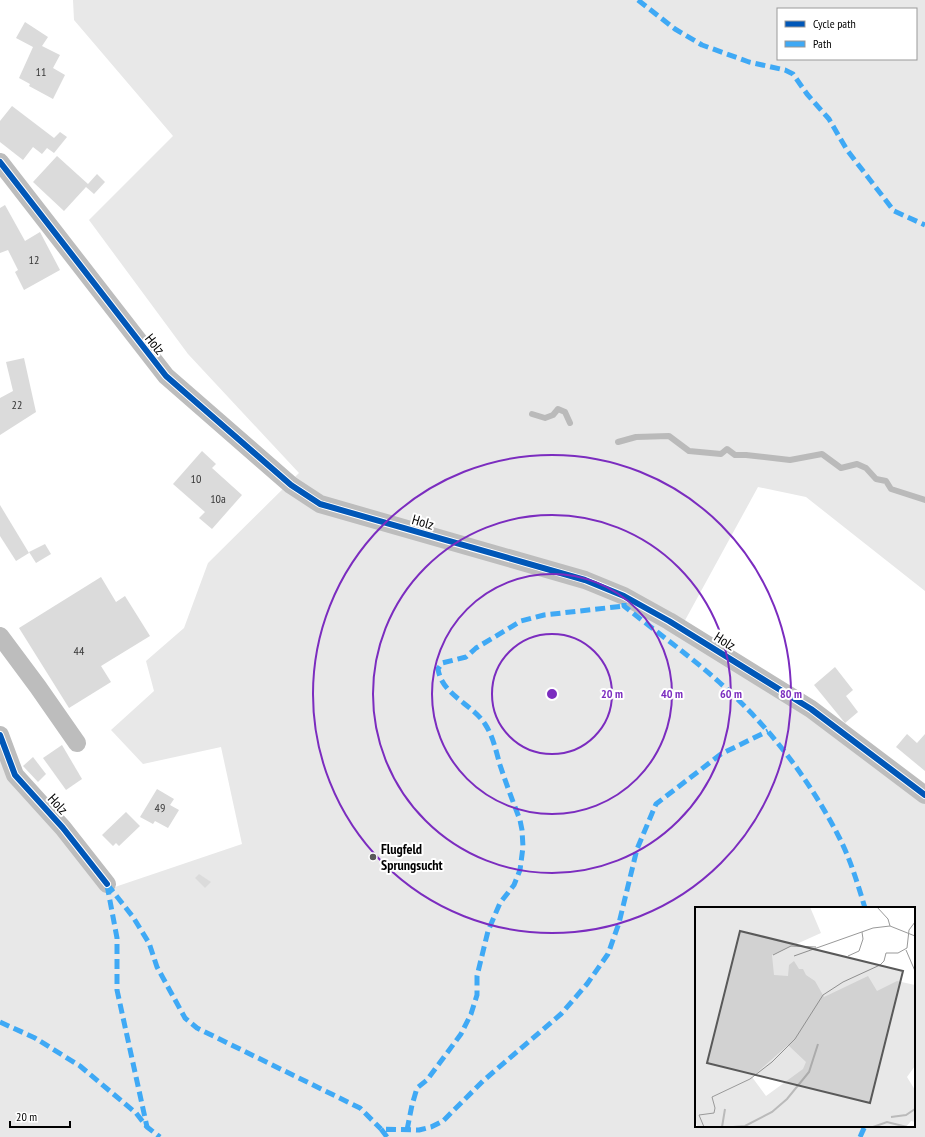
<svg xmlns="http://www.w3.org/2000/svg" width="925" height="1137" viewBox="0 0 925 1137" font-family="'PT Sans Narrow',sans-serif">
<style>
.green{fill:#e8e8e8;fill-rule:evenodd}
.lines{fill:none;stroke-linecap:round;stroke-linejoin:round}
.stream{stroke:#bababa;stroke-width:6}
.building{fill:#dbdbdb}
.street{stroke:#bdbdbd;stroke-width:18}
.quiet{stroke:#3fa9f5;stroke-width:5;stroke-dasharray:10 5;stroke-linecap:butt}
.cycleway-casing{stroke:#fff;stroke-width:8}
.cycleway{stroke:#0057b8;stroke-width:6}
.ring{fill:none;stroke:#7b2cbf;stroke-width:2}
.poi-dot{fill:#595959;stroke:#fff;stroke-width:1.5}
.labels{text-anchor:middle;stroke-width:4;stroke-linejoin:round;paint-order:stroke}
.number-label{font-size:12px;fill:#373737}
.street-label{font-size:14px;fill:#000;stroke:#fff}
.poi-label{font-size:14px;font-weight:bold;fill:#000;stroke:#fff;text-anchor:start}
.inset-river{fill:none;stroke:#bababa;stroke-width:2}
.inset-road{fill:none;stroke:#999;stroke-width:1}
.view{fill:#595959;fill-opacity:0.15;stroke:#595959;stroke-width:2}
.inset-edge{fill:none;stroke:#000;stroke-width:2}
.centre{fill:#7b2cbf;stroke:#fff;stroke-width:2}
.ring-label{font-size:12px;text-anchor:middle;font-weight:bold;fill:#7b2cbf;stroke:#fff;stroke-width:4;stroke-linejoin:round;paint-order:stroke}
</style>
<rect width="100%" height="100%" fill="#fff"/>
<path class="green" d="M73 0H925V591L806 497 758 487 677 635 811 717 925 804V1137H0V750L109 889 242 844 221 747 143 764 111 730 154 691 146 661 184 628 208 563 299 473 188 354 89 220 173 136 74 20ZM778 9H916V59H778ZM696 908H914V1126H696Z"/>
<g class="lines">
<g class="stream">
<path d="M532 414 545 418 553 415 558 409 565 412 570 423"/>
<path d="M618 442 636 437 669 436 689 451 721 454 727 449 735 455H746L790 460 822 454 841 468 857 464 866 468 876 479 886 481 891 489 925 500"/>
</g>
</g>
<g class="building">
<path d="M25 22 48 37 42 46 60 55 53 68 65 75 53 99 29 86 30 84 19 78 33 47 16 38Z"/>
<path d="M12 106 54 138 60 132 67 137 54 153 47 148 42 154 33 147 23 160 0 142V121Z"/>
<path d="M57 156 88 184 97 174 105 182 94 194 86 187 64 211 33 182Z"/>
<path d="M5 205 25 241 40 232 60 270 24 290 15 272 18 270 8 250 0 253V208Z"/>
<path d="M24 358 36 412 0 435V398L13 391 6 362Z"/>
<path d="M202 451 216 464 212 468 242 495 212 529 199 518 205 512 173 484Z"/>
<path d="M0 505 29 553 16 561 0 536Z"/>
<path d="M45 544 51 554 36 563 29 552Z"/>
<path d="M101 577 116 602 125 596 150 636 101 666 111 682 69 708 19 628Z"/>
<path d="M835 667 853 690 846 696 858 712 845 723 814 685Z"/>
<path d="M907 734 917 743 925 734V771L896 747Z"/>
<path d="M62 745 82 779 66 790 43 758Z"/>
<path d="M33 757 46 774 38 782 23 766Z"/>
<path d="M157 789 174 799 170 805 179 810 168 828 155 821 153 824 140 817Z"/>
<path d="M126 812 140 826 119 846 116 843 113 846 102 835Z"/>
<path d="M199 874 211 882 205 888 195 878Z"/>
</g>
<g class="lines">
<g class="street">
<path d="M0 162 166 376 291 485 320 504 585 580 624 596 669 621 811 709 925 795"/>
<path d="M0 636 38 687 77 743"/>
<path d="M0 735 15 775 63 828 107 884"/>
</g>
<g class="quiet">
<path d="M638 0 675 29 702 45 749 62 785 70 793 74 807 94 829 119 847 150 894 211 925 225"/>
<path d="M624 603V606C655 631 689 655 719 682 769 726 810 780 840 839 851 861 858 885 865 908"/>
<path d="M107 884 133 917 149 943 157 967 185 1018 197 1028 360 1108 381 1129"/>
<path d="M107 885 117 938V990L147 1127"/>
<path d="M0 1022 35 1038 80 1066 136 1113 147 1127 160 1137"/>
<path d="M407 1130 412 1105 417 1088 427 1080 461 1034 471 1014 477 995V976L488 931 500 903 514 885 520 870 523 847 522 830 520 820C513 802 506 783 500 765 496 751 493 736 485 724 471 703 442 695 438 669L442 663 466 657 476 648 521 621 544 615 624 606"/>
<path d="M387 1137 381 1129 419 1130 431 1127 443 1121 483 1081 561 1014 587 984 608 954 619 923 637 849 656 804 721 754 768 731"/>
<path d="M860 1137 865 1126"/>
</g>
<defs>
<g id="cycleway">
<path d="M0 162 166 376 291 485 320 504 585 580 624 596 669 621 811 709 925 795"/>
<path d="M0 735 15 775 63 828 107 884"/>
</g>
</defs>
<use href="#cycleway" class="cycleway-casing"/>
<use href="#cycleway" class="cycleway"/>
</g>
<g class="ring">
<circle cx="552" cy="694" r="60"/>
<circle cx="552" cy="694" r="120"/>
<circle cx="552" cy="694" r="179"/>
<circle cx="552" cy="694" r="239"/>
</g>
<circle class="poi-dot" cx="373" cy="857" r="4"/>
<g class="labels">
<g class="number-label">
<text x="41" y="76">11</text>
<text x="34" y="264">12</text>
<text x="17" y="409">22</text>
<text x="196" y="483">10</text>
<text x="218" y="503">10a</text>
<text x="79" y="655">44</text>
<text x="160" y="812">49</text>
</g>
<g class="street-label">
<text transform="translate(155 344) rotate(51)" y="5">Holz</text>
<text transform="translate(423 522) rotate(16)" y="5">Holz</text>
<text transform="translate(725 641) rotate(32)" y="5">Holz</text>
<text transform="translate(58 804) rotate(48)" y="5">Holz</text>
</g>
<g class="poi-label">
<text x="381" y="854">Flugfeld<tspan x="381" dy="16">Sprungsucht</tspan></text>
</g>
</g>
<g transform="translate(695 907)">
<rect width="220" height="220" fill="#fff"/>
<path d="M0 0H115L126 26 77 48 79 68 93 69 94 58 99 54 104 62H108L111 68 120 74 129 90 173 69 182 84 202 74 220 78V159L212 170 220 183V215L216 214 211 220H3L0 214ZM93 138 111 155 108 162 71 189 57 170Z" fill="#e8e8e8" fill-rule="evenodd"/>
<path class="inset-river" d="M196 210 211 208 220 202M27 220 30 202M38 220 50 219 77 205 92 192 114 165 123 137M178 220 192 215 212 220"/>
<path class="inset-road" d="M182 0 193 12 195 19M211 43 220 64M78 48 96 39 121 40M99 49 178 21 195 19 220 29M153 49 164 44 168 32 167 25M9 220 4 208 19 206 20 201 17 190 55 172 77 155 100 132 128 88 148 75 185 58 189 54 191 46H203L212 41 214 23 220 15"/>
<path class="view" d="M45 24 208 64 175 196 12 156Z"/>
<rect width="220" height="220" class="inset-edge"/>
</g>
<circle cx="552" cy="694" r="6" class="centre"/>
<g class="ring-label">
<text x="612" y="698">20 m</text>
<text x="672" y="698">40 m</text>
<text x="731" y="698">60 m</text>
<text x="791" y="698">80 m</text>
</g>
<rect x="777" y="8" width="140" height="52" fill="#ffffff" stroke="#999999"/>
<rect x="785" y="21" width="20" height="6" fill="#0057b8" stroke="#999999"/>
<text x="813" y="28" font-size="12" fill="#000000">Cycle path</text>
<rect x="785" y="41" width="20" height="6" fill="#3fa9f5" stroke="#999999"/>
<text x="813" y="48" font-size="12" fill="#000000">Path</text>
<path d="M10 1121v6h60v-6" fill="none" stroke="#000000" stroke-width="2"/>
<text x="16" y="1121" font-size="12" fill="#000000" stroke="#ffffff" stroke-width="3" paint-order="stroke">20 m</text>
</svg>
